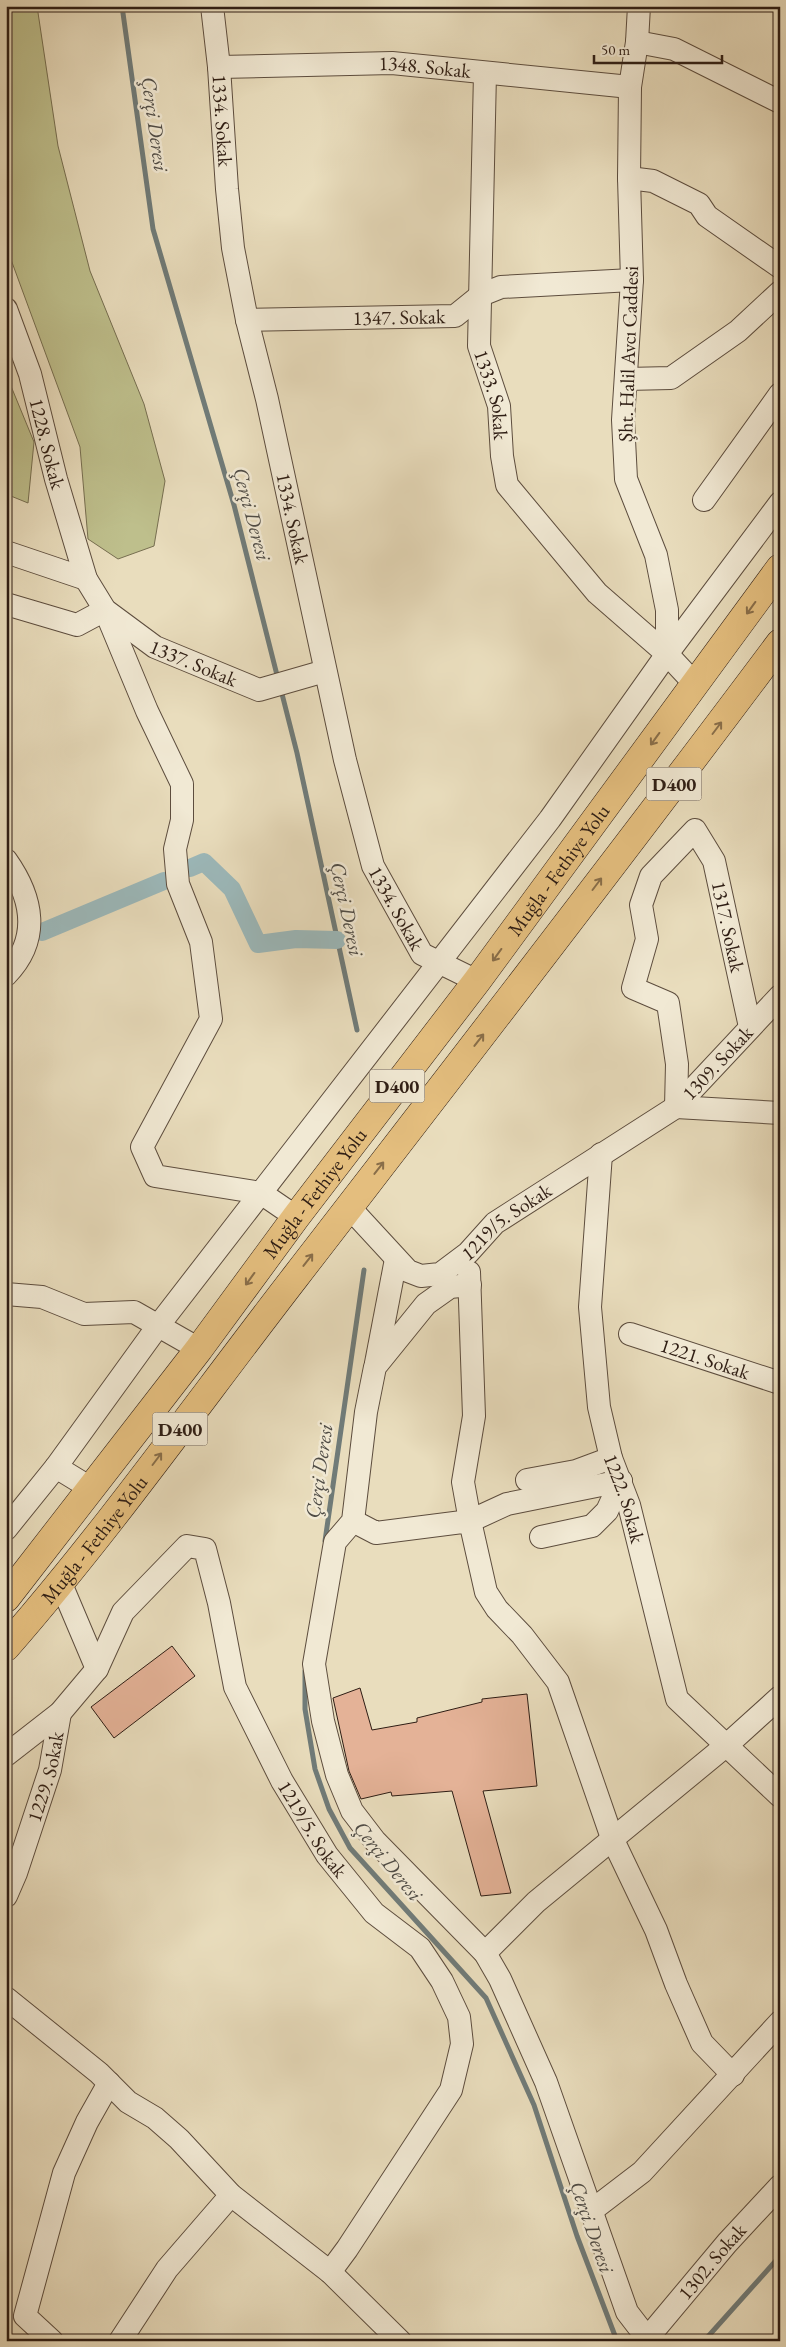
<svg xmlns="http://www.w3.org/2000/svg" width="786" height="2347" viewBox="0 0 786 2347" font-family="'EB Garamond',serif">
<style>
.green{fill:#bebf8c;stroke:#766e50}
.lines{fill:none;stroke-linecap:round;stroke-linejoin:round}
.stream{stroke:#707b78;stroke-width:5}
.canal{stroke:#9cb9bb;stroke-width:18}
.building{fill:#e4b297;stroke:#2e1d14}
.minor-casing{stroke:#5d4d3e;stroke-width:24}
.highway-casing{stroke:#2e1d14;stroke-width:29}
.minor{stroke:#f1e9d4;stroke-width:22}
.highway{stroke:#e4be7e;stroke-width:28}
.oneway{stroke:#896e49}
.labels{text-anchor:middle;stroke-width:5;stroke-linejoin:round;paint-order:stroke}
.shield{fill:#f1e9d4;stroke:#685a4e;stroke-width:1}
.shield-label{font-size:19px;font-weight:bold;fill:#2e1d14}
.street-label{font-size:20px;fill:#2e1d14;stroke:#f1e9d4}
.water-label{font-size:21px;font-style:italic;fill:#4f4c46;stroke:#f1e9d4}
</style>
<rect width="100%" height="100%" fill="#e9ddbd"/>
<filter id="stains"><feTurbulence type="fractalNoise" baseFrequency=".004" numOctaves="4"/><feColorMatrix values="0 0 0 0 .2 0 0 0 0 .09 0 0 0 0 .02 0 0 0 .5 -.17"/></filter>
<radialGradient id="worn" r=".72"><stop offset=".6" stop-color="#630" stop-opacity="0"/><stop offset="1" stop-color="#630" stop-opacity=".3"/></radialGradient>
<g class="green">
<path d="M6 6H37L58 146 90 271 144 404 165 481 154 546 118 559 88 539 80 447 6 246Z"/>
<path d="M6 374 34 442 28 503 6 494Z"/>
</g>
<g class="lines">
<g class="stream">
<path d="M122 6 153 229 234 505 278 679"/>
<path d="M281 690 297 753 357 1030"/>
<path d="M325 1541 364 1270"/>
<path d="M305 1671V1709L315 1769 329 1809 350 1848 486 1998 534 2105 577 2236 617 2341"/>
<path d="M704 2341 780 2256"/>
</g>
<g class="canal">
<path d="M190 868 204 862 232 889 258 944 296 939 337 940"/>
<path d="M42 932 164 881"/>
</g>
</g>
<g class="building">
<path d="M172 1646 195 1676 114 1738 91 1707Z"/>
<path d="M360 1688 372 1730 417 1722V1718L482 1702V1699L527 1694 537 1786 483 1791 511 1893 481 1896 452 1791 392 1796 391 1792 361 1799 349 1771 333 1698Z"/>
</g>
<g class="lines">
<defs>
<g id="minor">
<path id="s1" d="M212 6 219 67 227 189 233 248 247 320 267 399 345 760 373 866 422 954 477 981"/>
<path d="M639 6 637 42 630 87 629 178 632 280 623 420 626 479 656 555 667 610V654L695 684"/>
<path d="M637 42 674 49 780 102"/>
<path id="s2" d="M219 67 392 63 630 87"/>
<path id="s3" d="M485 73 479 346 499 406 502 456 507 485 597 593 667 654"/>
<path d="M629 178 653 181 699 204 707 216 780 267"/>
<path id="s4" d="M6 309 30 374 56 479 86 579 105 610 155 647 259 690 325 671"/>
<path id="s5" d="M247 320 455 316 481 295 501 287 632 280"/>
<path d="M626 379 671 378 738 331 780 292"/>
<path d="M704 500 780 394"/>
<path d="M6 552 86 579"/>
<path d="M6 604 77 625 105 610 147 711 182 784V820L175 849 178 884 201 942 211 1019 142 1147 155 1176 261 1193 296 1217"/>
<path d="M6 860C33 898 41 939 6 975"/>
<path id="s6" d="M676 1107 677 1064 668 1003 633 988 647 939 641 905 651 876 695 830 714 861 750 1027"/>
<path d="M676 1107 780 1113"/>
<path id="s7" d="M601 1154 590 1307 599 1407 611 1458 629 1505 677 1699 780 1796"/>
<path id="s8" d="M349 1207 408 1271 421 1276 440 1274 468 1253 495 1223 676 1107 780 996"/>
<path d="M469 1272 474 1416 463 1482 470 1521 507 1504 621 1481"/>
<path d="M470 1285 450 1287 426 1304 375 1367 366 1412 353 1521 335 1542 314 1664 323 1721 337 1775 352 1811 375 1841 485 1953 500 1979 546 2082 627 2312 647 2338"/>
<path d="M6 1294 42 1297 84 1314 134 1312 199 1349"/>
<path id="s9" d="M630 1334 780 1383"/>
<path d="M376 1363 396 1259"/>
<path d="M56 1467 158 1326 550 819 667 654 780 503"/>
<path d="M527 1480 576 1471 611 1458"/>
<path d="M353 1521 376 1533 470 1521 486 1592 497 1609 522 1635 558 1682 612 1838 656 1930 676 1984 702 2043 733 2075"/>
<path d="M6 1529 56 1467 92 1489"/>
<path d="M541 1537 592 1526 607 1511 621 1481"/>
<path d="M61 1584 97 1669"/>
<path id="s10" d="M6 1755 60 1713 97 1669 123 1612 187 1546 205 1549 219 1603 235 1687 282 1781 327 1855 374 1913 420 1948 442 1981 459 2017 462 2044 451 2090 347 2249 330 2272"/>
<path id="s11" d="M6 1896 16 1873 50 1770 60 1713"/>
<path d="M485 1953 536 1902 728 1744 780 1697"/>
<path d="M6 1998 99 2073 128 2102 155 2118 179 2139 231 2195 330 2272 400 2341"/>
<path d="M591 2211 642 2172 780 2022"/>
<path d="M52 2341 25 2316 64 2173 87 2122 109 2083"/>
<path d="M120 2341 167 2269 231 2195"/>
<path id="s12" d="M645 2341 727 2243 780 2186"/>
</g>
<g id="highway">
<path id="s13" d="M6 1598 199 1349 296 1217 477 981 780 568"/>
<path id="s14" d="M6 1647C109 1529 200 1400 296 1276 458 1066 621 856 780 643"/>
</g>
</defs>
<use href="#minor" class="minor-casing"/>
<use href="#highway" class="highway-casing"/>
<use href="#minor" class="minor"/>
<use href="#highway" class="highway"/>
</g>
<defs><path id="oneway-shaft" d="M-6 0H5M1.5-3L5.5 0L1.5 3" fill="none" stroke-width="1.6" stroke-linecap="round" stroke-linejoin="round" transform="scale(1.25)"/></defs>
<g class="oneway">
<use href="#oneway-shaft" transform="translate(751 608) rotate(126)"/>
<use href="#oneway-shaft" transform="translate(717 728) rotate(-53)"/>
<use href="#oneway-shaft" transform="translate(655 739) rotate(126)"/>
<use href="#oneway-shaft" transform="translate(597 884) rotate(-53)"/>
<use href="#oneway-shaft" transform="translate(497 955) rotate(126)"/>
<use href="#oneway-shaft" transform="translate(479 1040) rotate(-52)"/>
<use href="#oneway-shaft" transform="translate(379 1168) rotate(-52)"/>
<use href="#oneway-shaft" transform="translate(308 1260) rotate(-52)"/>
<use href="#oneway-shaft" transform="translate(250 1279) rotate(126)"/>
<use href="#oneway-shaft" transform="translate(157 1459) rotate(-53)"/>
</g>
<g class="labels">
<g class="shield">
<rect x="646.5" y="767.5" width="55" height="33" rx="4"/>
<rect x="369.5" y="1069.5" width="55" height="33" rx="4"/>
<rect x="152.5" y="1412.5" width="55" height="33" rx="4"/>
</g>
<g class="shield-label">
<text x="674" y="791">D400</text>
<text x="397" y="1093">D400</text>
<text x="180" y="1436">D400</text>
</g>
<g class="street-label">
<text dy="7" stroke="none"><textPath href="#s2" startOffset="206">1348. Sokak</textPath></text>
<text dy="7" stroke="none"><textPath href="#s1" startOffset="115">1334. Sokak</textPath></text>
<text dy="7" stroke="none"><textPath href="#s5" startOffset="152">1347. Sokak</textPath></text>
<text transform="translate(628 354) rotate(-88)" y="7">Şht. Halil Avcı Caddesi</text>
<text dy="7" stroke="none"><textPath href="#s3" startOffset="324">1333. Sokak</textPath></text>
<text dy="7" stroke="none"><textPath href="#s4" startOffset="141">1228. Sokak</textPath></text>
<text dy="7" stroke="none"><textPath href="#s1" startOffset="520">1334. Sokak</textPath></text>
<text dy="7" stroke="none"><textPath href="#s4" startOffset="422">1337. Sokak</textPath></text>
<text dy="7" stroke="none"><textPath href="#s13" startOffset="914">Muğla - Fethiye Yolu</textPath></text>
<text dy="7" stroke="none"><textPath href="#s1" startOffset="925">1334. Sokak</textPath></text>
<text dy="7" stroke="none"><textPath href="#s6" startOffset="426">1317. Sokak</textPath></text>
<text dy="7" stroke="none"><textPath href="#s8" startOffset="471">1309. Sokak</textPath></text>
<text dy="7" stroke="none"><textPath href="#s13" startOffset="509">Muğla - Fethiye Yolu</textPath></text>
<text dy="7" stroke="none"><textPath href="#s8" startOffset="205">1219/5. Sokak</textPath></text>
<text dy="7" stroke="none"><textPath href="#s9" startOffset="79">1221. Sokak</textPath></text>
<text dy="7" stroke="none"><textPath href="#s7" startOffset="349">1222. Sokak</textPath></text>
<text dy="7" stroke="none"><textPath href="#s14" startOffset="139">Muğla - Fethiye Yolu</textPath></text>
<text dy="7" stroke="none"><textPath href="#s11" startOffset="126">1229. Sokak</textPath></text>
<text dy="7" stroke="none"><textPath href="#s10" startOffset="602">1219/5. Sokak</textPath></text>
<text dy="7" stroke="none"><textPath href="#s12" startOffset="104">1302. Sokak</textPath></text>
</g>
<g class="water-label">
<text transform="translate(155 124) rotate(82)" y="7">Çerçi Deresi</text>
<text transform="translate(252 514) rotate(75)" y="7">Çerçi Deresi</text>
<text transform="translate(347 909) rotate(78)" y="7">Çerçi Deresi</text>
<text transform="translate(319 1471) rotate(-82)" y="7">Çerçi Deresi</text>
<text transform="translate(388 1861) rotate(51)" y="7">Çerçi Deresi</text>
<text transform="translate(592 2227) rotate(71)" y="7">Çerçi Deresi</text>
</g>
</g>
<rect width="786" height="2347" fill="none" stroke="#e9ddbd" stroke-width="25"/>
<rect x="8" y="8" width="771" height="2332" fill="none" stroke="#2e1d14" stroke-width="2.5"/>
<rect x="12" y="12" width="761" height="2322" fill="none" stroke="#2e1d14"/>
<path d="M594 55v8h128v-8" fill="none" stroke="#2e1d14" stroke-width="2.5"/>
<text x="601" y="55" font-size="15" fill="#2e1d14" stroke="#f1e9d4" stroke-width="4" paint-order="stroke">50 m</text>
<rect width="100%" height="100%" filter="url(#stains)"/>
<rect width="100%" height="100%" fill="url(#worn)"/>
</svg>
